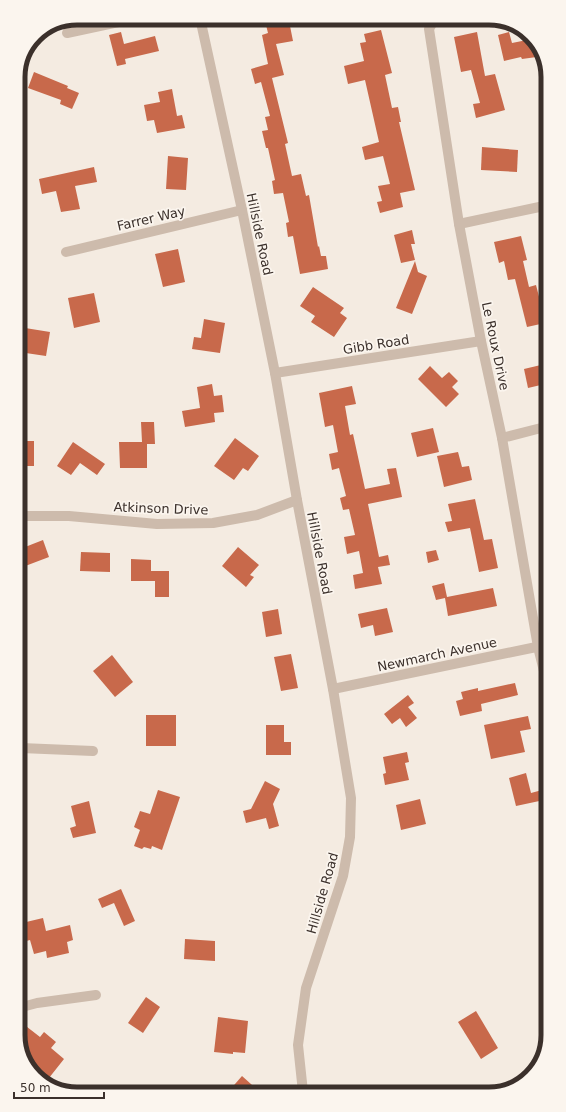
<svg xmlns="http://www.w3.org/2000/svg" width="566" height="1112" viewBox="0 0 566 1112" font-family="'DejaVu Sans',sans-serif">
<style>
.building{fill:#c8694b}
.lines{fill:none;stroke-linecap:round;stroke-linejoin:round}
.street{stroke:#cdbbac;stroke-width:10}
.labels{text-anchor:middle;stroke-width:3.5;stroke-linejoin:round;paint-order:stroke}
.street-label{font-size:13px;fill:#3b302b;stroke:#fbf5ee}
.rim{fill:none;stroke:#3b302b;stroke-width:5}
</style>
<rect width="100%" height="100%" fill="#f4ebe1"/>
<g class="building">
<path d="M277 18H309V22L290 26 293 41 276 44 284 75 272 78 288 143 285 144 292 176 301 174 306 196 309 195 318 247 319 246 321 256H326L328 269 300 274 293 236 288 237 286 223 289 222 283 193 274 194 272 181 275 180 268 148H266L262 131 268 130 265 117 270 116 261 82 255 84 251 69 268 64 262 35 268 33 265 21Z"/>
<path d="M381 30 392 73 385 75 392 108 398 107 401 122H399L415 190 400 193 403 207 380 213 377 202 382 201 378 186 390 184 383 156 365 160 362 147 379 142 365 80 348 84 344 66 364 61 360 43 366 42 364 34Z"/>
<path d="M121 32 124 44 155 36 159 51 125 59 126 64 117 66 109 35Z"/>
<path d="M477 32 485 76 495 74 505 110 476 118 473 104 480 103 471 70 461 72 454 37Z"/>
<path d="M509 32 512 43 532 39 544 56 522 59 521 57 504 61 498 35Z"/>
<path d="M34 72 68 86 67 88 79 93 72 109 60 104 61 100 28 88Z"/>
<path d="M172 89 177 116 182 115 185 128 157 133 154 120 147 121 144 105 160 102 158 92Z"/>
<path d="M482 147 518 150 517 172 481 170Z"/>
<path d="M168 156 188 158 186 190 166 189Z"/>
<path d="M94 167 97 182 75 186 80 209 61 212 56 191 42 194 39 179Z"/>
<path d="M412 230 415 244H411L415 260 401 263 394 235Z"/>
<path d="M521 236 527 260 523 261 529 287 536 285 545 320V323L527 327 515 279 508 280 504 261 499 263 494 242Z"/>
<path d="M178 249 185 282 163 287 155 254Z"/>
<path d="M415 261 418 272 427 276 412 314 396 308Z"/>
<path d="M313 287 344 308 340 313 347 318 334 337 311 322 315 316 300 306Z"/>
<path d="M94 293 100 322 74 328 68 298Z"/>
<path d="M204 319 225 323 220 353 192 349 194 337 201 338Z"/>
<path d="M19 327 50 332 46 356 19 352Z"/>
<path d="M545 364V384L528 388 524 369Z"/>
<path d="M430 366 442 378 449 372 458 381 452 387 459 394 446 407 418 379Z"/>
<path d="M212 384 214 396 222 395 224 412 214 413 215 422 185 427 182 411 200 408 197 387Z"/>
<path d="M352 386 356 404 345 406 350 435 353 434 365 489 390 484 387 469 396 468 402 497 368 504 379 557 388 555 390 565 378 567 382 584 355 589 353 575 363 573 359 551 347 554 344 537 355 535 349 509 343 510 340 498 346 496 339 468 332 470 329 454 338 452 333 425 325 427 319 393Z"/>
<path d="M141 422H154L155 444H147V468H120L119 442H142Z"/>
<path d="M433 428 439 452 417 457 411 433Z"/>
<path d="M235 438 259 456 248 471 243 468 234 480 214 466Z"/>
<rect x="20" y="441" width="14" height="25"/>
<path d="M73 442 105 464 97 475 80 463 71 475 57 466Z"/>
<path d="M458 452 462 467 469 466 472 480 444 487 437 456Z"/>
<path d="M475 499 484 540 492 539 498 568 479 572 470 528 448 532 445 522 452 521 448 504Z"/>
<path d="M43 540 49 557 20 568V549Z"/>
<path d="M238 547 259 565 250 575 254 577 246 587 222 566Z"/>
<path d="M436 550 439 560 428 563 426 552Z"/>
<path d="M81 552 110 553V572L80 571Z"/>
<path d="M131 559 151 560V571H169V597H155V581H131Z"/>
<path d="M444 583 447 597 493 588 497 606 448 616 445 598 436 600 432 586Z"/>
<path d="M387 608 393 632 375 636 373 625 361 628 358 614Z"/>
<path d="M278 609 282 634 266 637 262 612Z"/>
<path d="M291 654 298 688 281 691 274 657Z"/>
<path d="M112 655 133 682 115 697 93 671Z"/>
<path d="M515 683 518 695 481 704 482 711 460 716 456 701 463 699 461 692 478 688V691Z"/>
<path d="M408 695 414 703 408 707 417 718 406 727 400 718 392 724 384 714Z"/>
<rect x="146" y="715" width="30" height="31"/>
<path d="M528 716 531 729 520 731 525 752 491 759 484 725Z"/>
<path d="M266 725H284V742H291V755H266Z"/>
<path d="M407 752 409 762 405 763 409 780 385 785 383 774 386 773 383 757Z"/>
<path d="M526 773 531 793 542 790 544 800 516 806 509 778Z"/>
<path d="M265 781 280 789 273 804 279 826 269 829 266 818 246 823 243 811 251 809Z"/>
<path d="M158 790 180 797 162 850 152 846 151 849 144 847 142 849 134 846 140 830 134 827 140 811 150 814Z"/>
<path d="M420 799 426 824 401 830 396 805Z"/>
<path d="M89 801 96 833 73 838 70 828 76 826 71 806Z"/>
<path d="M121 889 135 921 124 926 114 903 102 908 98 899Z"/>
<path d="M43 918 46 931 70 925 73 940 67 942 69 953 47 958 46 951 34 954 30 940 26 941 22 923Z"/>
<path d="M185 939 215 941V961L184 959Z"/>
<path d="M146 997 160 1007 143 1033 128 1023Z"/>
<path d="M476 1011 498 1048 481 1059 458 1022Z"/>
<path d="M218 1017 248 1021 245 1053 233 1052V1054L214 1052Z"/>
<path d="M22 1023 40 1037 44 1032 56 1042 51 1048 64 1059 45 1083 40 1079 22 1058Z"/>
<path d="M242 1076 260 1092H228Z"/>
</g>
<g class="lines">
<g class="street">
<path d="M200 18 242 210 275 373 297 500 333 689 351 798 350 837 343 876 306 988 298 1045 303 1092"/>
<path d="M435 18 429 29 459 224 481 341 502 438 538 647 546 679"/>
<path d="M67 33 137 18"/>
<path d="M459 224 544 206"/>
<path d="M66 252 242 210"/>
<path d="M275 373 481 341"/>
<path d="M502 438 545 427"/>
<path d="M20 516H69L157 524 213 523 257 515 297 500"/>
<path d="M333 689 546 645"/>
<path d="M21 748 93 751"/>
<path d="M22 1007 37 1003 96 995"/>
</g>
</g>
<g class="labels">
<g class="street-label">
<text transform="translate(151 218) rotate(-13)" y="5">Farrer Way</text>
<text transform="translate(260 234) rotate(78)" y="5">Hillside Road</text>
<text transform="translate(376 344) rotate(-9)" y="5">Gibb Road</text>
<text transform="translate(496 346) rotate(78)" y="5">Le Roux Drive</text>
<text transform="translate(161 508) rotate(2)" y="5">Atkinson Drive</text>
<text transform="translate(320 553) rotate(79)" y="5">Hillside Road</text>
<text transform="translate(437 654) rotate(-12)" y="5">Newmarch Avenue</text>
<text transform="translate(322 893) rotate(-74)" y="5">Hillside Road</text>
</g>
</g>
<path d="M0 0H566V1112H0ZM77 25H489A52 52 0 0 1 541 77V1035A52 52 0 0 1 489 1087H77A52 52 0 0 1 25 1035V77A52 52 0 0 1 77 25Z" fill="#fbf5ee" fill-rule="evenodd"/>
<path class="rim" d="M77 25H489A52 52 0 0 1 541 77V1035A52 52 0 0 1 489 1087H77A52 52 0 0 1 25 1035V77A52 52 0 0 1 77 25Z"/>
<path d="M14 1092v6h90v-6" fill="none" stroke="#3b302b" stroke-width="2"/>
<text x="20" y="1092" font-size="12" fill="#3b302b" stroke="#fbf5ee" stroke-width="3" paint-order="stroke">50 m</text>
</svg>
